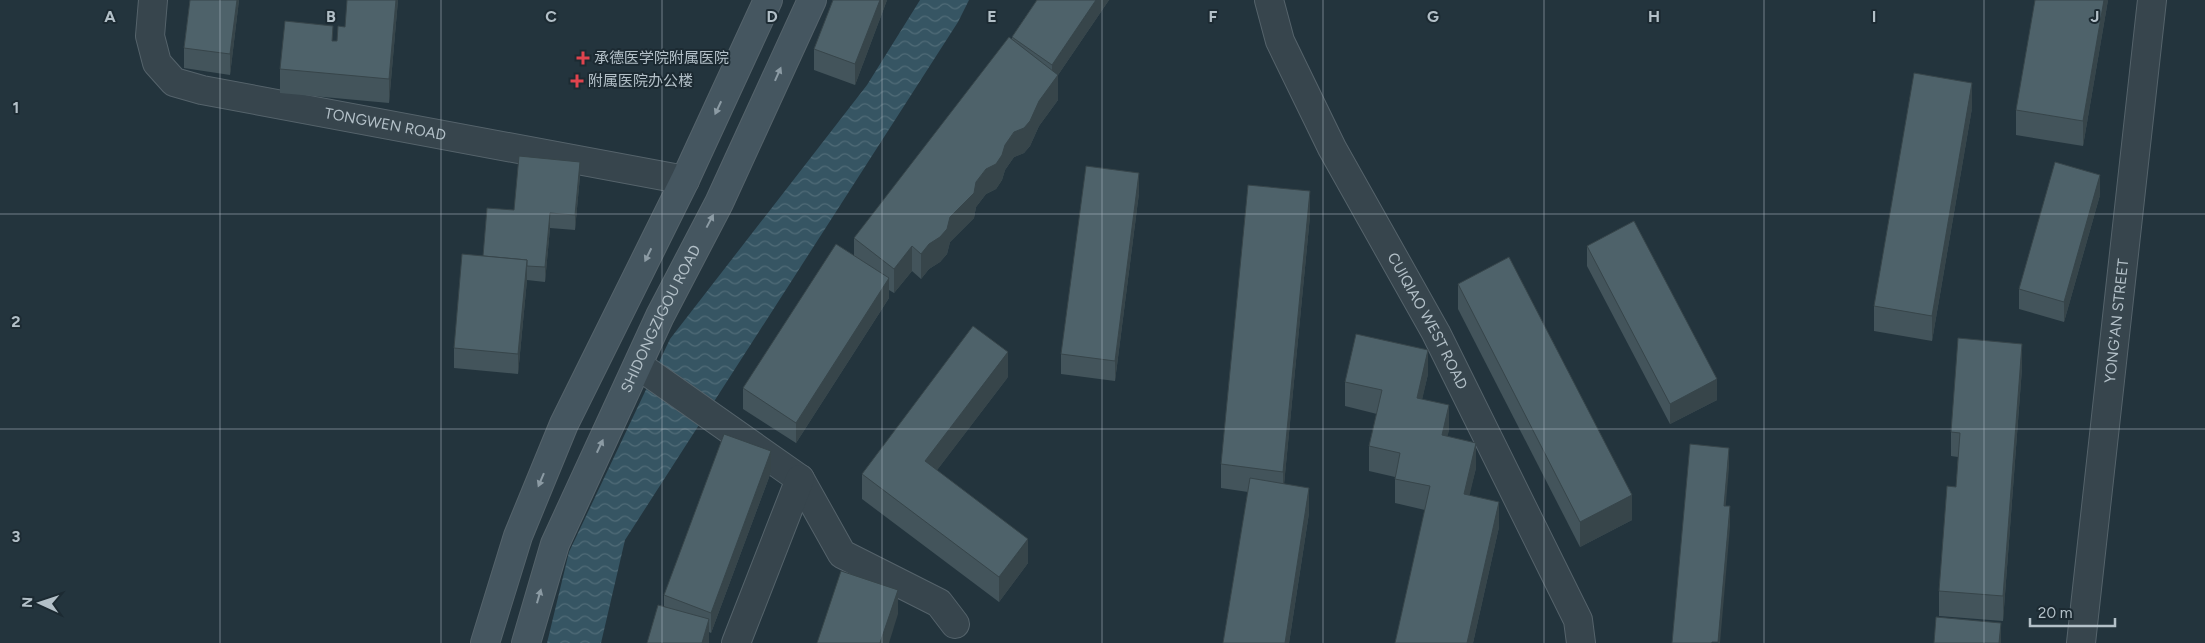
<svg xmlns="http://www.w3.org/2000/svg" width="2205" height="643" viewBox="0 0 2205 643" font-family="Figtree,'Noto Sans SC',sans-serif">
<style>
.water{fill:url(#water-waves)}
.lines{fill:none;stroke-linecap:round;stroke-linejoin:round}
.minor-casing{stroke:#55636b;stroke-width:30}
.secondary-casing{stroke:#55636b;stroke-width:30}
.minor{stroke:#37454d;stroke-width:28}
.secondary{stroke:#455660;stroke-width:28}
.wall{fill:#43545b}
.shaded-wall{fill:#37454a}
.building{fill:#4e626a;stroke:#37454a}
.oneway{fill:#8c9ba4}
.grid{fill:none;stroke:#b3c0c8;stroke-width:1;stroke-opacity:0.55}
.health-dot{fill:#e0444e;stroke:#1c2a32;stroke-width:2}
.labels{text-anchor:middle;stroke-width:4;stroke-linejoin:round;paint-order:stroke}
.poi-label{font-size:15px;fill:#b3c0c8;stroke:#1c2a32;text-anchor:start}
.street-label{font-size:15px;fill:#b3c0c8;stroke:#1c2a32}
.grid-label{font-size:16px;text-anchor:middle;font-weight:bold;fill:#b3c0c8;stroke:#1c2a32;stroke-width:4;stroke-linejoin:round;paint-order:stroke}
</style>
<defs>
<pattern id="water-waves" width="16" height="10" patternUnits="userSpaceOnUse" patternTransform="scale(1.25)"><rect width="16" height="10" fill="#365563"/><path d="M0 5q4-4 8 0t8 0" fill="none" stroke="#516c78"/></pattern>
</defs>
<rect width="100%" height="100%" fill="#23343d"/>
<path class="water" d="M920 0H969L958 22 625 540 601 643H547L569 552 670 339 867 85Z"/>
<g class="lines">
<defs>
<g id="minor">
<path id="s1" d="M153 0 150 36 157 63 174 82 202 90 685 180"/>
<path id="s2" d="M1269 0 1280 41 1332 148 1436 333 1578 620 1581 643"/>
<path d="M638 365 800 479 842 554 939 603 955 624"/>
<path d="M736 643 800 479"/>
<path id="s3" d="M2081 643 2152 0"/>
</g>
<g id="secondary">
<path d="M485 643 518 536 564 424 685 180 768 0"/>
<path id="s4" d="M526 643 555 544 660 316 719 203 812 0"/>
</g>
</defs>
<use href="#minor" class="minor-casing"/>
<use href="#secondary" class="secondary-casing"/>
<use href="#minor" class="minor"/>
<use href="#secondary" class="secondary"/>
</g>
<g class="wall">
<path d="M190 0H239L230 75 184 68V48Z"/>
<path d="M398 0 389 103 280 93V69L333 41H337L345 27Z"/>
<path d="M887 0 855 85 814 70V49Z"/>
<path d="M1037 0H1109L1058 75V100L1039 126 1030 146 1024 153 1014 157 1005 170 1002 180 996 189 986 194 976 207 974 218 950 242 947 254 940 262 929 269 921 279 912 271 894 293 889 290V298L796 443 743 409V388L854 256V238L1012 39V37Z"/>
<path d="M2108 0 2083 146 2016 135V110Z"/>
<path d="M1972 108 1932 341 1874 331V306Z"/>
<path d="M580 176 575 230 550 228 545 282 527 280 518 374 454 368V348L514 210Z"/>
<path d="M1139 193 1115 381 1061 374V354Z"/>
<path d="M2100 195 2064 322 2019 309V289Z"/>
<path d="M1310 216 1284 484 1309 513 1289 643H1223L1248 492 1221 488V464Z"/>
<path d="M1587 246 1717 400 1670 424 1587 266Z"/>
<path d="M1458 284 1632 520 1580 547 1458 309Z"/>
<path d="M2022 368 2003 621 1939 616V591L1956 487 1958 457 1951 456V432Z"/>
<path d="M1428 374 1422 399 1449 430 1447 436 1476 468 1469 495 1499 527 1473 643H1395L1425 510 1395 503V477L1369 471V446L1377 414 1345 406V382Z"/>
<path d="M1008 377 937 470 1028 563 999 602 862 499V474Z"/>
<path d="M771 472 711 633 709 632V643L664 606V595Z"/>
</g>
<g class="shaded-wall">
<path d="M237 0H239L230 75V54Z"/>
<path d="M396 0H398L389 103V79Z"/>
<path d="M880 0H887L855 85V64Z"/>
<path d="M1096 0H1109L1058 75V100L1039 126 1030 146 1024 153 1014 157 1005 170 1002 180 996 189 986 194 976 207 974 218 950 242 947 254 940 262 929 269 921 279V254L1052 83V65Z"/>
<path d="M2104 0H2108L2083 146V121Z"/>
<path d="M1972 83V108L1932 341V316Z"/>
<path d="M580 162V176L575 230V215Z"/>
<path d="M1139 173V193L1115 381V361Z"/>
<path d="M2100 175V195L2064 322V302Z"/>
<path d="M1310 191V216L1283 496V472Z"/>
<path d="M550 213V228L545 282V267Z"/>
<path d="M912 246V271L894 293V269Z"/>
<path d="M527 260V280L518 374V354Z"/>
<path d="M889 278V298L796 443V423Z"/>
<path d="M2022 344V368L2003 621V596Z"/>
<path d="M1428 350V374L1417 422V398Z"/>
<path d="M1008 352V377L925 486V461Z"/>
<path d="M1717 379V400L1670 424V404Z"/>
<path d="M1449 405V430L1442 460V435Z"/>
<path d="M1476 443V468L1464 519V494Z"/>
<path d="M1729 448V468L1724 526V506Z"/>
<path d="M771 451V472L711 633V613Z"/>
<path d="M1309 488V513L1289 643H1285Z"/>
<path d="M1632 495V520L1580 547V522Z"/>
<path d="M1499 502V527L1473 643H1467Z"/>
<path d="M1730 506V527L1720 643H1718Z"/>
<path d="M1028 539V563L999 602V577Z"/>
<path d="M898 590V614L889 643H880Z"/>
<path d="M709 619V643H702Z"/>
<path d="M2001 623V643H1999Z"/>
</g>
<g class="building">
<path d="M190 0H237L230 54 184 48Z"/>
<path d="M347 0H396L389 79 280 69 285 21 333 26 332 41H337L338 26 345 27Z"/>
<path d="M833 0H880L855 64 814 49Z"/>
<path d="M1037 0H1096L1052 65 1012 37Z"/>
<path d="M2035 0H2104L2083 121 2016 110Z"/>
<path d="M1009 37 1058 75 1039 101 1030 121 1024 128 1014 132 1005 145 1002 155 996 164 986 169 976 182 974 193 950 217 947 229 940 237 929 244 921 254 912 246 894 269 854 238Z"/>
<path d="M1914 73 1972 83 1932 316 1874 306Z"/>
<path d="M519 156 580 162 575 215 550 213 545 267 527 266V260L483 256 487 208 514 210Z"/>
<path d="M2055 162 2100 175 2064 302 2019 289Z"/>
<path d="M1086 166 1139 173 1115 361 1061 354Z"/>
<path d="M1248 185 1310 191 1283 472 1221 464Z"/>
<path d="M1634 221 1717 379 1670 404 1587 246Z"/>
<path d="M836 244 889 278 796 423 743 388Z"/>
<path d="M462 254 527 260 518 354 454 348Z"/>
<path d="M1509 257 1632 495 1580 522 1458 284Z"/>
<path d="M973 326 1008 352 925 461 1028 539 999 577 862 474Z"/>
<path d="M1356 334 1428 350 1417 398 1449 405 1442 435 1476 443 1464 494 1499 502 1467 643H1395L1430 486 1395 479 1400 453 1369 446 1382 390 1345 382Z"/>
<path d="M1958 338 2022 344 2003 596 1939 591 1947 486 1956 487 1960 433 1951 432Z"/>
<path d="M724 434 771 451 711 613 664 595Z"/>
<path d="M1690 444 1729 448 1724 506H1730L1718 642H1712L1711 643H1672Z"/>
<path d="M1250 478 1309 488 1285 643H1223Z"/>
<path d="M841 571 898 590 880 643H817Z"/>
<path d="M658 605 709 619 702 643H647Z"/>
<path d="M1936 617 2001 623 1999 643H1934Z"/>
</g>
<defs><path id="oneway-solid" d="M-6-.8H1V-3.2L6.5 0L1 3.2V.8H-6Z" transform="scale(1.25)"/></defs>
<g class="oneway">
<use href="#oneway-solid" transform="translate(778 74) rotate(-66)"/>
<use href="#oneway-solid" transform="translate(718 108) rotate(115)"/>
<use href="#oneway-solid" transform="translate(710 221) rotate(-62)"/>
<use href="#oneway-solid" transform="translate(648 255) rotate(116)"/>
<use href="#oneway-solid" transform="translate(600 446) rotate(-65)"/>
<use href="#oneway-solid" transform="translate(541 480) rotate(113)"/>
<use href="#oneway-solid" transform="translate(539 596) rotate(-74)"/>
</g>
<path class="grid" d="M220 0V643M441 0V643M662 0V643M882 0V643M1102 0V643M1323 0V643M1544 0V643M1764 0V643M1984 0V643M0 214H2205M0 429H2205"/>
<g class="health-dot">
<path d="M580.5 50.5h5v5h5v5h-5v5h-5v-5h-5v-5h5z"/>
<path d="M574.5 73.5h5v5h5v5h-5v5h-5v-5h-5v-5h5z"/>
</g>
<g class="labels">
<g class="poi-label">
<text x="594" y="63">承德医学院附属医院</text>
<text x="588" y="86">附属医院办公楼</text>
</g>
<g class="street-label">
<text dy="5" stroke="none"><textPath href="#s1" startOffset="305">TONGWEN ROAD</textPath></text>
<text dy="5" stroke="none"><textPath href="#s4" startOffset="352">SHIDONGZIGOU ROAD</textPath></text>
<text dy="5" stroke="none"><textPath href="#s2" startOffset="359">CUIQIAO WEST ROAD</textPath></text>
<text dy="5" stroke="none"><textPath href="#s3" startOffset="324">YONG'AN STREET</textPath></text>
</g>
</g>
<g class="grid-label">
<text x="110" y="22">A</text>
<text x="331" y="22">B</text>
<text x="551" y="22">C</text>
<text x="772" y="22">D</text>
<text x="992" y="22">E</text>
<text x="1213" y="22">F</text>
<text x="1433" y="22">G</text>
<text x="1654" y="22">H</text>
<text x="1874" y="22">I</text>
<text x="2095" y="22">J</text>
<text x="16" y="113">1</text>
<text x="16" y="327">2</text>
<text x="16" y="542">3</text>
</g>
<g transform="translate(40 603) rotate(273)" stroke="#1c2a32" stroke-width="4" paint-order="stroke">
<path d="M0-4L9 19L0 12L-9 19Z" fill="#b3c0c8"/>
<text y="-8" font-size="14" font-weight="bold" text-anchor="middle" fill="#b3c0c8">N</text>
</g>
<path d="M2030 618v8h85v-8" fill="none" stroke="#b3c0c8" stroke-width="2.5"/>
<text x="2038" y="618" font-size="15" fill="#b3c0c8" stroke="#1c2a32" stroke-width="4" paint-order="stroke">20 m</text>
</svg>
